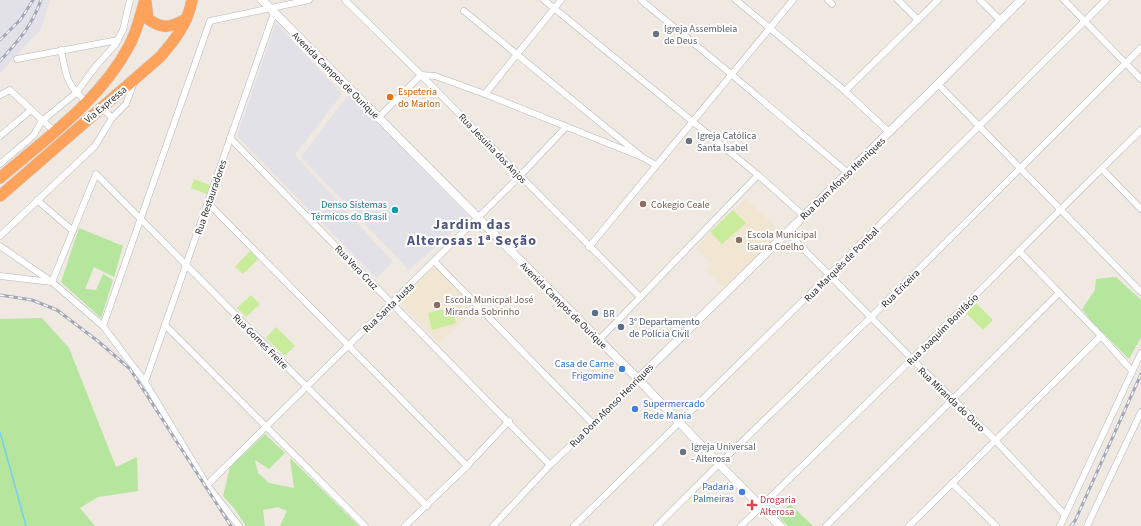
<svg xmlns="http://www.w3.org/2000/svg" width="1141" height="526" viewBox="0 0 1141 526" font-family="'Source Sans 3',sans-serif">
<style>
.industrial{fill:#e3e1e8}
.education{fill:#f0e6d1}
.green{fill:#b6e59e}
.pitch{fill:#c9ec9a}
.lines{fill:none;stroke-linecap:round;stroke-linejoin:round}
.stream{stroke:#75cff0;stroke-width:1.5}
.street-casing{stroke:#b4b7c1;stroke-width:7}
.secondary-casing{stroke:#b4b7c1;stroke-width:9}
.highway-casing{stroke:#c9c9c9;stroke-width:12}
.street{stroke:#fff;stroke-width:6}
.secondary{stroke:#fff;stroke-width:8}
.highway{stroke:#ffa35c;stroke-width:11}
.rail-casing{stroke:#a3a6b8;stroke-width:3}
.rail{stroke:#fff;stroke-width:1.5;stroke-dasharray:4.5;stroke-linecap:butt}
.worship-dot{fill:#6b7280;stroke:#fff;stroke-width:1.5}
.food-dot{fill:#e8710a;stroke:#fff;stroke-width:1.5}
.education-dot{fill:#8d6e63;stroke:#fff;stroke-width:1.5}
.culture-dot{fill:#0f9aa8;stroke:#fff;stroke-width:1.5}
.service-dot{fill:#5c6f8a;stroke:#fff;stroke-width:1.5}
.shop-dot{fill:#3f7fe0;stroke:#fff;stroke-width:1.5}
.health-dot{fill:#e0444e;stroke:#fff;stroke-width:1.5}
.labels{text-anchor:middle;stroke-width:4;stroke-linejoin:round;paint-order:stroke}
.worship-label{font-size:10px;fill:#5b616d;stroke:#fff;text-anchor:start}
.street-label{font-size:10px;fill:#2e2e2e;stroke:#fff}
.food-label{font-size:10px;fill:#c56008;stroke:#fff;text-anchor:start}
.culture-label{font-size:10px;fill:#0d838f;stroke:#fff;text-anchor:end}
.education-label{font-size:10px;fill:#785e54;stroke:#fff;text-anchor:start}
.service-label{font-size:10px;fill:#4e5e75;stroke:#fff;text-anchor:start}
.shop-label{font-size:10px;fill:#366cbe;stroke:#fff;text-anchor:end}
.health-label{font-size:10px;fill:#be3a42;stroke:#fff;text-anchor:start}
.district-label{font-size:14px;font-weight:bold;letter-spacing:1px;fill:#4d5680;stroke:#fff}
</style>
<rect width="100%" height="100%" fill="#efe9e1"/>
<g class="industrial">
<path d="M0 0H50L41 29 0 73Z"/>
<path d="M276 23 342 94 295 155 393 262 376 278 237 136Z"/>
<path d="M349 94 469 217 409 270 301 157Z"/>
</g>
<g class="education">
<path d="M746 198 782 233 726 290 706 270 712 264 696 248Z"/>
<path d="M434 266 475 309 439 343 398 301Z"/>
</g>
<g class="green">
<path d="M79 228 123 246 114 277 94 267 85 289 96 290 103 274 113 280 101 318 61 282Z"/>
<path d="M1116 277 1141 300V337L1129 359 1093 323 1082 309 1095 290 1096 279Z"/>
<path d="M42 318 69 348 116 467 137 457 138 491 98 497 80 508 95 526H0V319Z"/>
<path d="M265 434 285 453 269 469 255 460 258 473 269 483 294 488 290 458 359 526H280L287 511 278 507 263 510 265 526H246L234 508 223 496 230 467Z"/>
<path d="M790 504 813 526H788L778 516Z"/>
</g>
<g class="pitch">
<path d="M194 179 210 185 207 194 191 188Z"/>
<path d="M733 210 746 223 722 244 710 232Z"/>
<path d="M250 251 258 259 243 274 235 267Z"/>
<path d="M251 295 260 304 246 317 237 308Z"/>
<path d="M976 303 993 320 983 330 966 313Z"/>
<path d="M452 307 456 323 432 330 428 313Z"/>
<path d="M276 327 295 346 285 356 266 338Z"/>
</g>
<g class="lines">
<path class="stream" d="M0 432 26 526"/>
<defs>
<g id="street">
<path d="M345 0 421 75 640 297"/>
<path d="M544 0 758 175 804 216"/>
<path d="M641 0 731 74 848 173"/>
<path d="M736 0 845 91 889 132"/>
<path d="M828 0 832 4"/>
<path d="M898 0 918 20"/>
<path d="M980 0 1000 20"/>
<path d="M1064 0 1141 79"/>
<path d="M464 11 642 157 656 165"/>
<path d="M61 50C66 75 66 85 87 102"/>
<path d="M17 59 118 40"/>
<path d="M938 84 1141 292"/>
<path d="M845 91 938 0"/>
<path d="M485 94 561 0"/>
<path d="M0 95 10 90 54 131"/>
<path d="M101 107 112 118"/>
<path d="M378 118 421 75 435 76 485 94 642 157"/>
<path d="M0 136 31 110"/>
<path d="M230 138 550 465"/>
<path d="M0 164 33 136 42 121 76 93 96 66 115 45 123 30 130 0"/>
<path d="M1102 169 1141 209"/>
<path d="M37 200 73 231"/>
<path d="M208 203 467 466"/>
<path d="M787 232 912 359 996 441 1065 515"/>
<path d="M0 236 95 146 112 118 126 104 134 82"/>
<path d="M0 246 52 282 96 174 307 387 427 506"/>
<path d="M589 247 793 0"/>
<path d="M1019 251 1101 336 1132 371"/>
<path d="M434 261 593 424"/>
<path d="M0 276 52 282 103 326 145 382 207 485 239 526"/>
<path d="M165 325 365 526"/>
<path d="M103 326 210 21 309 0"/>
<path d="M599 340 758 175"/>
<path d="M145 382 274 13"/>
<path d="M952 483 996 526"/>
<path d="M207 485 520 176 566 127"/>
<path d="M405 526 467 466 509 421"/>
<path d="M493 526 550 465 593 424 638 379"/>
<path d="M574 526 829 275 1106 0"/>
<path d="M657 526 719 464 871 317 1141 48"/>
<path d="M741 526 912 359 1060 210 1141 130"/>
<path d="M826 526 1059 293"/>
<path d="M909 526 1101 336"/>
<path d="M1060 526 1141 353"/>
<path d="M1087 526 1141 412"/>
</g>
<g id="secondary">
<path d="M262 0 638 379 719 464 780 526"/>
<path d="M638 379 938 84 1021 0"/>
</g>
<g id="highway">
<path d="M146 3 148 19C163 30 171 27 186 19"/>
<path d="M0 178C46 138 100 101 129 46 137 32 140 16 145 0"/>
<path d="M0 196 160 57C175 40 188 23 192 0"/>
</g>
</defs>
<use href="#street" class="street-casing"/>
<use href="#secondary" class="secondary-casing"/>
<use href="#highway" class="highway-casing"/>
<use href="#street" class="street"/>
<use href="#secondary" class="secondary"/>
<use href="#highway" class="highway"/>
<defs>
<g id="rail">
<path d="M0 40 21 19 33 0"/>
<path d="M0 61C18 41 32 26 41 0"/>
<path d="M0 295 32 300 57 310 99 342 130 369 231 526"/>
<path d="M1071 526 1075 521 1141 374"/>
</g>
</defs>
<use href="#rail" class="rail-casing"/>
<use href="#rail" class="rail"/>
</g>
<g class="worship-dot">
<circle cx="656" cy="34" r="4"/>
<circle cx="689" cy="141" r="4"/>
<circle cx="683" cy="452" r="4"/>
</g>
<circle class="food-dot" cx="390" cy="97" r="4"/>
<g class="education-dot">
<circle cx="643" cy="204" r="4"/>
<circle cx="739" cy="240" r="4"/>
<circle cx="437" cy="305" r="4"/>
</g>
<circle class="culture-dot" cx="395" cy="210" r="4"/>
<g class="service-dot">
<circle cx="595" cy="313" r="4"/>
<circle cx="621" cy="327" r="4"/>
</g>
<g class="shop-dot">
<circle cx="622" cy="369" r="4"/>
<circle cx="635" cy="409" r="4"/>
<circle cx="742" cy="492" r="4"/>
</g>
<path class="health-dot" d="M750 499h4v4h4v4h-4v4h-4v-4h-4v-4h4z"/>
<g class="labels">
<g class="worship-label">
<text x="664" y="32">Igreja Assembleia<tspan x="664" dy="12">de Deus</tspan></text>
<text x="697" y="139">Igreja Católica<tspan x="697" dy="12">Santa Isabel</tspan></text>
<text x="691" y="450">Igreja Universal<tspan x="691" dy="12">- Alterosa</tspan></text>
</g>
<g class="street-label">
<text transform="translate(336 75) rotate(45)" y="4">Avenida Campos de Ourique</text>
<text transform="translate(105 104) rotate(-40)" y="4">Via Expressa</text>
<text transform="translate(493 148) rotate(46)" y="4">Rua Jesuína dos Anjos</text>
<text transform="translate(842 178) rotate(-44)" y="4">Rua Dom Afonso Henriques</text>
<text transform="translate(210 197) rotate(-71)" y="4">Rua Restauradores</text>
<text transform="translate(841 264) rotate(-45)" y="4">Rua Marquês de Pombal</text>
<text transform="translate(357 267) rotate(46)" y="4">Rua Vera Cruz</text>
<text transform="translate(900 288) rotate(-45)" y="4">Rua Ericeira</text>
<text transform="translate(564 305) rotate(45)" y="4">Avenida Campos de Ourique</text>
<text transform="translate(388 307) rotate(-44)" y="4">Rua Santa Justa</text>
<text transform="translate(942 329) rotate(-45)" y="4">Rua Joaquim Bonifácio</text>
<text transform="translate(261 341) rotate(45)" y="4">Rua Gomes Freire</text>
<text transform="translate(952 399) rotate(44)" y="4">Rua Miranda do Ouro</text>
<text transform="translate(611 405) rotate(-45)" y="4">Rua Dom Afonso Henriques</text>
</g>
<g class="food-label">
<text x="398" y="95">Espeteria<tspan x="398" dy="12">do Marlon</tspan></text>
</g>
<g class="culture-label">
<text x="387" y="208">Denso Sistemas<tspan x="387" dy="12">Térmicos do Brasil</tspan></text>
</g>
<g class="education-label">
<text x="651" y="208">Cokegio Ceale</text>
<text x="747" y="238">Escola Municipal<tspan x="747" dy="12">Isaura Coelho</tspan></text>
<text x="445" y="303">Escola Municpal José<tspan x="445" dy="12">Miranda Sobrinho</tspan></text>
</g>
<g class="service-label">
<text x="603" y="317">BR</text>
<text x="629" y="325">3° Departamento<tspan x="629" dy="12">de Polícia Civil</tspan></text>
</g>
<g class="shop-label">
<text x="614" y="367">Casa de Carne<tspan x="614" dy="12">Frigomine</tspan></text>
<text x="643" y="407" text-anchor="start">Supermercado<tspan x="643" dy="12">Rede Mania</tspan></text>
<text x="734" y="490">Padaria<tspan x="734" dy="12">Palmeiras</tspan></text>
</g>
<g class="health-label">
<text x="760" y="503">Drogaria<tspan x="760" dy="12">Alterosa</tspan></text>
</g>
<g class="district-label">
<text x="472" y="229">Jardim das<tspan x="472" dy="16">Alterosas 1ª Seção</tspan></text>
</g>
</g>
</svg>
